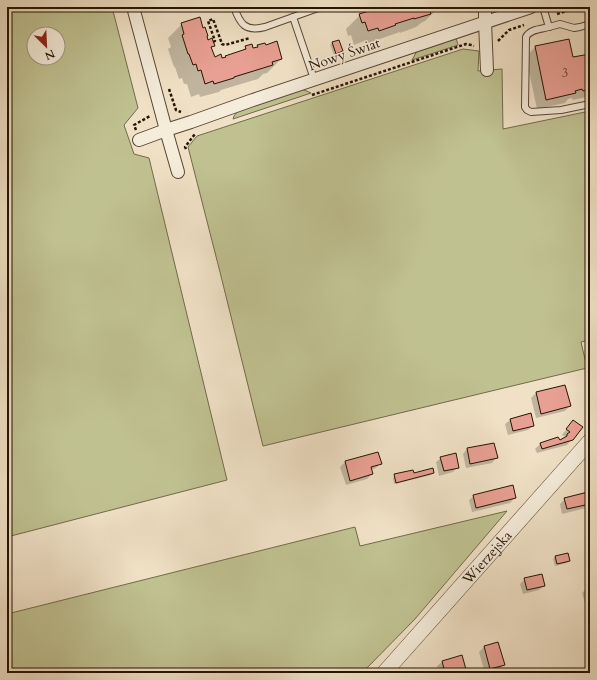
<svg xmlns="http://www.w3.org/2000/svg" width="597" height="680" viewBox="0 0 597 680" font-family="Cardo,serif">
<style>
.green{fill:#c0c191;stroke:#726a4a;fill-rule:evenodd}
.shadow{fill:#0003}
.building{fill:#e9a094;stroke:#251303}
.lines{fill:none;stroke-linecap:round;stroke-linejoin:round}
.service-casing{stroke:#584634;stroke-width:8}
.minor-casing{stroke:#584634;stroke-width:14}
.tertiary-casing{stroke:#584634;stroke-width:16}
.path{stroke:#251303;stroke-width:2.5;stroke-dasharray:3 2;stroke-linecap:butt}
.service{stroke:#f5ecda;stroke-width:6}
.minor{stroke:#f5ecda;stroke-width:12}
.tertiary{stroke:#f5ecda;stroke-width:15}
.labels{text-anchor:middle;stroke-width:3;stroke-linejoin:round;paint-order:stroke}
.number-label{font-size:12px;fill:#563627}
.street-label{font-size:14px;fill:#251303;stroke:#f5ecda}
</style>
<rect width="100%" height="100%" fill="#f0e1c6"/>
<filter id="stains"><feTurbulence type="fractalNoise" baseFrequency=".005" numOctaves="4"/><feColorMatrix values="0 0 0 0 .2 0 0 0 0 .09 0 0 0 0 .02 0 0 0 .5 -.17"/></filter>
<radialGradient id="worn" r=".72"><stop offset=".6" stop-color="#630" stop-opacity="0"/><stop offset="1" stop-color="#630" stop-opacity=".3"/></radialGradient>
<g class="green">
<path d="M7 7H112L138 108 124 125 134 154 149 158 227 480 7 537ZM34 34H58V58H34Z"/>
<path d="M456 38 458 45 412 60 417 51Z"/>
<path d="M463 49 479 51 478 71 502 69 503 129 590 111V340L581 342 587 368 263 446 220 272 188 147 197 136Z"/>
<path d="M302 89 311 93 233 119 234 116 238 111Z"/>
<path d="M507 511 415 619 362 673H7V614L355 527 360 546Z"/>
</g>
<g class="shadow">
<path d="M376 7H439L425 21 421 23 416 27 400 33V32L365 44 364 41 354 45 351 35 348 36 346 29 360 15 365 13 369 10Z"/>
<path d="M182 24 213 45 211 48 214 58 221 59 226 57 241 52 246 47 253 49 256 48 258 46 281 59 267 73 263 74 258 79 221 90 219 92 200 97 199 94 191 97 187 84H184L182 78 179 79 175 67H174L168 49 171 47 168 38Z"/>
<path d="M332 43 342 51 339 53 334 55 330 45Z"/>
<path d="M535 47 572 58 590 55V96L573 100 572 98 568 99 565 103 537 109 526 57Z"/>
<path d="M590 350V362L587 353Z"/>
<path d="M565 386 570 406 565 411 536 418 531 398 536 393Z"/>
<path d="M510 420 533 426 528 430 508 435 505 424Z"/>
<path d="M573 421 572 439 567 445 537 453 535 449 540 444 558 438 559 441 566 437 562 435Z"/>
<path d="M467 449 496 458 492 463 466 468 463 454Z"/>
<path d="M378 453 381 463 376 468 371 470 372 474 367 479 346 485 340 467 345 462Z"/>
<path d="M441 458 458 467 453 472 439 476 436 462Z"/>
<path d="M433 473 431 475 394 484 393 478 395 475Z"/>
<path d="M590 493V507L562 514 560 504 565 499Z"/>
<path d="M474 496 515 498 510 503 472 512 469 500Z"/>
<path d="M590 547V558L589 559 587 550Z"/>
<path d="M567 554 569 560 567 563 555 566 553 559 555 557Z"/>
<path d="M525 579 544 585 539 590 523 594 520 584Z"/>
<path d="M590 587V606L586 607 582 593 587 588Z"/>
<path d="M497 643 504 665 499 670 485 673 479 652 484 647Z"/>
<path d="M442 662 466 673H439L437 666Z"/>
</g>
<g class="building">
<path d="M374 7H440V8L430 11 431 14 414 19V18L395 24 396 25 379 31 378 28 368 31 365 22 362 23 359 14 369 11 368 9Z"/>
<path d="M200 17 203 28 205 27 208 36H207L208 40 212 38 215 46 211 47 215 57 221 54 222 58 226 57 225 56 246 49 245 46 252 44 253 48 258 47 257 45 265 43 266 45 277 41 282 59 272 62 273 65 234 77V78L214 84 213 81 205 84 201 70 198 71 196 64 193 65 189 54H188L182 35 184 34 181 23Z"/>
<path d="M569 39 573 57 590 54V89L583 91 582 89 575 91 576 93 546 100 535 46Z"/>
<path d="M339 40 343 51 336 54 332 42Z"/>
<path d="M565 385 571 406 541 414 536 392Z"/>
<path d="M531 413 534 426 513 431 510 419Z"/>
<path d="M573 420 583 427 573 440 542 449 540 443 558 437 560 440 567 436V434L570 432 566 429Z"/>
<path d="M494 443 498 458 470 464 467 448Z"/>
<path d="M378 452 382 464 371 467 373 474 350 481 345 461Z"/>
<path d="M456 453 459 468 444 471 440 457Z"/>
<path d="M433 468 434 473 396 483 394 474 413 470 414 473Z"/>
<path d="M513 485 516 498 476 508 473 495Z"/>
<path d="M588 492 590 504 567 509 564 498Z"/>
<path d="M568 553 570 561 557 564 555 556Z"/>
<path d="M542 574 545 586 527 590 524 578Z"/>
<path d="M498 642 505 665 490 669 484 646Z"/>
<path d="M462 655 467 673H445L442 661Z"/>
</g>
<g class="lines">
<defs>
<g id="service">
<path d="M234 7C240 24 245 32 265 27L321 7"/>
<path d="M543 7 549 27 560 24 574 28 580 27 590 24"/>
<path d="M293 17 314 79"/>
<path d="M549 27C542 29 530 29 526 37L525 107 527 110 531 112 561 110 590 104"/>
</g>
<g id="minor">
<path d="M133 7 166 130 191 122 250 101 531 7"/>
<path d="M485 7V22L487 70"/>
<path d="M139 140 166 130 178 172"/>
</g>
<g id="tertiary">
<path id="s1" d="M384 673 590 441"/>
</g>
</defs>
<use href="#service" class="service-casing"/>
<use href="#minor" class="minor-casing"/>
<use href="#tertiary" class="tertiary-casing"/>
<g class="path">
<path d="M557 14 579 7"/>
<path d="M498 41 509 30 524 25"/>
<path d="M213 42 215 41 208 21 213 19 222 44 225 45 250 38"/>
<path d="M169 89 176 110 181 112"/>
<path d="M312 95 466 44 471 45 474 46"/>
<path d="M136 130 134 125 150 116"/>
<path d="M186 149 185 147 195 134"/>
</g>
<use href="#service" class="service"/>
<use href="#minor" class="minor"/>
<use href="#tertiary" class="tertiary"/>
</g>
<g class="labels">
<g class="number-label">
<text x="565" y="77">3</text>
</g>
<g class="street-label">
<text transform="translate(344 54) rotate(-19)" y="5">Nowy Świat</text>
<text dy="5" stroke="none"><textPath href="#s1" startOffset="155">Wierzejska</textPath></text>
</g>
</g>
<rect width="597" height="680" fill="none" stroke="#f0e1c6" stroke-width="24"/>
<rect x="8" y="8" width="581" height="664" fill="none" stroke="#251303" stroke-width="2"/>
<rect x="12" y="12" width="573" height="656" fill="none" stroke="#251303"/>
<g transform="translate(46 46) rotate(156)"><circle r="19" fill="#f5ecda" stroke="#a29584"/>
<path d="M0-3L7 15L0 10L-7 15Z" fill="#8f2418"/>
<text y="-6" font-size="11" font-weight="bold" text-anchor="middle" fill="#251303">N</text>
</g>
<rect width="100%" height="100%" filter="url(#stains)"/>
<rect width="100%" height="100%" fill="url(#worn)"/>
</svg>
